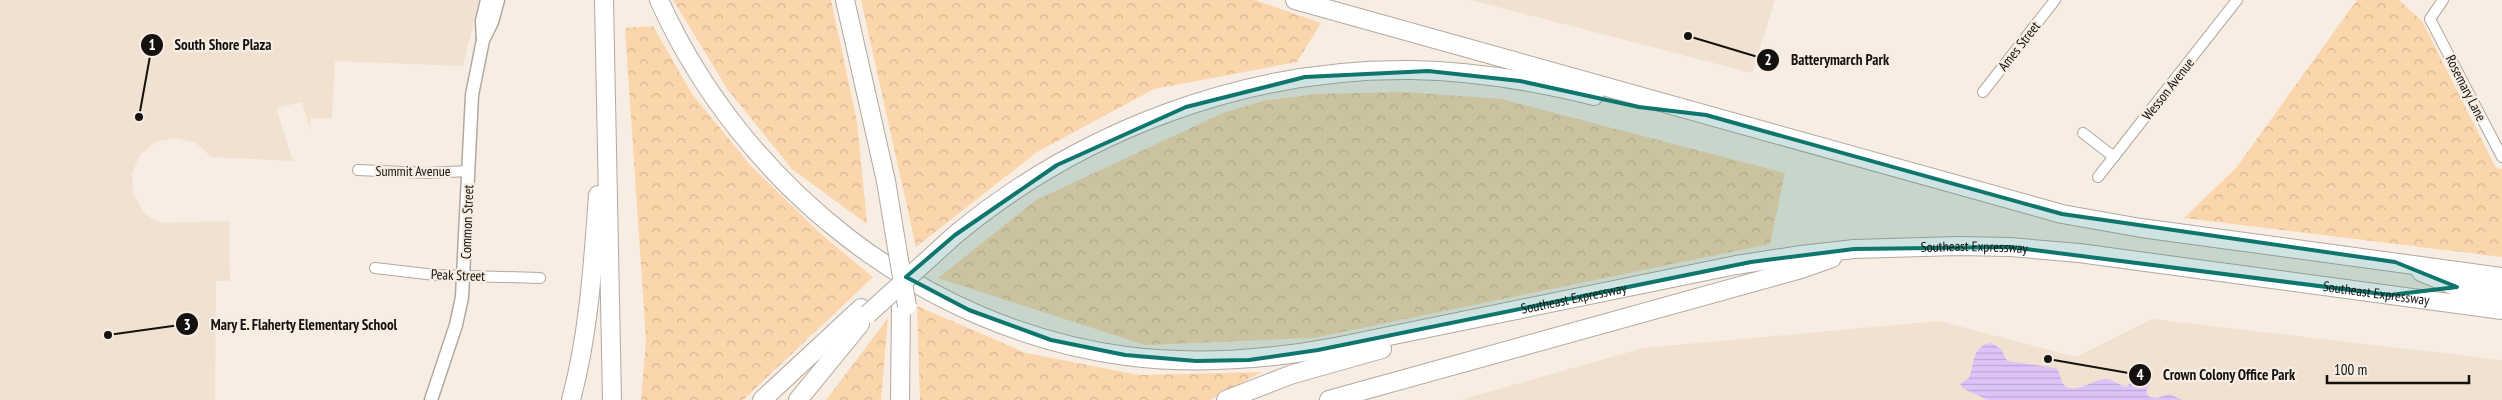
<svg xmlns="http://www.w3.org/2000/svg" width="2502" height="400" viewBox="0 0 2502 400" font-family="'PT Sans Narrow',sans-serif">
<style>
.built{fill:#f0e1d1}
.forest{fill:url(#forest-crowns)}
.water{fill:url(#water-rules)}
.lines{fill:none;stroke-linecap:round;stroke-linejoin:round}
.minor-casing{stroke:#b1a89f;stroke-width:12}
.tertiary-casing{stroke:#b1a89f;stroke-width:15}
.motorway-casing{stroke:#b1a89f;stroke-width:20}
.minor{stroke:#fff;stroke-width:10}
.tertiary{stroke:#fff;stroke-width:12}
.motorway{stroke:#fff;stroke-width:18}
.motorway-bridge-casing{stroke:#b1a89f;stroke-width:20;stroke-linecap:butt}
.motorway-bridge{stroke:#fff;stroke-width:18}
.marked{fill:#0f766e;fill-opacity:0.2;stroke:#0f766e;stroke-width:4;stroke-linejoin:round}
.labels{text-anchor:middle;stroke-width:4.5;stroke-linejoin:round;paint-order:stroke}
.street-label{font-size:14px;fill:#14110e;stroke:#f7ede3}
.leader{fill:none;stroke:#14110e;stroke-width:2}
.callout-dot{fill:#14110e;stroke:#f7ede3;stroke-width:2}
.mark-label{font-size:15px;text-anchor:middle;font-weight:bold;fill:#fff}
.callout-label{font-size:15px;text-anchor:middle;font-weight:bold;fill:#14110e;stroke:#f7ede3;stroke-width:4.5;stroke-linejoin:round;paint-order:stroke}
</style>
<defs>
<pattern id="forest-crowns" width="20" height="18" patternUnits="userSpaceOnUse" patternTransform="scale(1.25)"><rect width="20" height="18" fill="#fbd5ac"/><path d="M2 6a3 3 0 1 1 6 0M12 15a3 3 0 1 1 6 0" fill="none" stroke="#d6b693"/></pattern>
<pattern id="water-rules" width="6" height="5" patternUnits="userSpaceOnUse" patternTransform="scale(1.25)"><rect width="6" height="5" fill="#dcc4fa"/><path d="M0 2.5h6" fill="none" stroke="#bca7d5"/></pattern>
</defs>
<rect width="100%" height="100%" fill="#f7ede3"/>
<g class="built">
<path d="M0 0H479L463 66 335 61 332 119 311 118 310 129 302 102 276 108 293 161 211 157 196 143 176 138 156 142 140 155 132 173 133 193 143 211 152 219 163 223 229 221 230 281H216L215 400H0Z"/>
<path d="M1471 0H1775L1752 73Z"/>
<path d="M2152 319 2502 360V400H1460L1643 348 1939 321 2076 357Z"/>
</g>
<g class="forest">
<path d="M673 0H831L857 121 867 224 792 169 728 90Z"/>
<path d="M861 0H1255L1321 23 1297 62 1154 89 1037 152 916 247Z"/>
<path d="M2357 0H2399L2422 21 2496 168 2502 169V257L2184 218 2236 168Z"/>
<path d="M653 26 692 94 751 166 822 235 873 277 743 400H641L646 340 625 28Z"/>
<path d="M1405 92 1501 99 1785 173 1770 244 1313 338 1145 345 938 278 1036 200 1223 113 1263 101 1317 94Z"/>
<path d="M917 306 1026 353 1139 375 1262 372 1210 400H920Z"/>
<path d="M888 318 881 400H826Z"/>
</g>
<path class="water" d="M1991 343 2001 349 2007 361 2056 368C2061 373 2060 381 2064 385 2075 395 2092 380 2105 379 2113 379 2119 386 2127 387L2137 373 2144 372 2151 375 2152 379 2146 392 2149 397 2157 398 2169 394 2183 400H1988L1964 389 1960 384 1969 378C1975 365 1971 346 1991 343Z"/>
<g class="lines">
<defs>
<g id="minor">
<path d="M2443 0 2430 19 2502 157"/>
<path d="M1983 92 2055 0"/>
<path d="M2083 133 2114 157"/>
<path d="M358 170 426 173 469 171"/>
<path d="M2098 177 2237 0"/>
<path d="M375 268 435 275 540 278"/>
</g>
<g id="tertiary">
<path d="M483 40 482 21 487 0"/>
<path d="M431 400 456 325 462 297 472 95 483 40 492 22 498 0"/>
</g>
<g id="motorway">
<path d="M604 0 612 400"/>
<path id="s1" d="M659 0C742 185 922 329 1126 356 1196 365 1265 360 1335 347L1736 265 1801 255 1854 249 1958 246 2010 247 2079 253 2502 310"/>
<path d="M845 0 886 181 897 248"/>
<path d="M1295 0 2062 214 2141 228 2502 277"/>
<path d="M955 235C1081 130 1247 68 1411 70 1473 71 1534 81 1594 96"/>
<path d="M2421 272 2457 287 2502 293"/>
<path d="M571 400C589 333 593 264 598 195"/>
<path d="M762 400 861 308"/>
<path d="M798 400 860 324"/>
<path d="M900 400 901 304"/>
<path d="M1226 400 1290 375 1382 349"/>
<path d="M1329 400 1801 269 1832 258"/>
</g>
</defs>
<use href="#minor" class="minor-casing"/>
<use href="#tertiary" class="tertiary-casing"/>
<use href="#motorway" class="motorway-casing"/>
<use href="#minor" class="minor"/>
<use href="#tertiary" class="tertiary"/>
<use href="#motorway" class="motorway"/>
<defs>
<g id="motorway-bridge">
<path d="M897 248 907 306"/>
<path d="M868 314 955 235"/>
</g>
</defs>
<use href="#motorway-bridge" class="motorway-bridge-casing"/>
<use href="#motorway-bridge" class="motorway-bridge"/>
</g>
<path class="marked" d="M1428 71 1520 81 1639 107 1706 115 2062 214 2395 262 2457 287 2390 295 2010 247 1854 249 1751 262 1318 350 1249 360 1196 361 1125 355 1051 340 969 310 906 277 955 235 1057 165 1186 107 1305 77Z"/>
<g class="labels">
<g class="street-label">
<text transform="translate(2019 46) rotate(-52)" y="5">Ames Street</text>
<text transform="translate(2466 88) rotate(63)" y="5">Rosemary Lane</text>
<text transform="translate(2168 89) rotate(-52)" y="5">Wesson Avenue</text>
<text x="413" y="176">Summit Avenue</text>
<text transform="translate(467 222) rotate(-88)" y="5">Common Street</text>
<text dy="5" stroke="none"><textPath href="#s1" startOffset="1471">Southeast Expressway</textPath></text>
<text transform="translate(458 275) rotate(2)" y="5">Peak Street</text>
<text dy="5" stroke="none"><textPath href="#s1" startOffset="1876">Southeast Expressway</textPath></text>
<text dy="5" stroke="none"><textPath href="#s1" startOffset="1066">Southeast Expressway</textPath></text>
</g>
</g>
<path class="leader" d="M139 117L152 45M1688 36L1768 60M108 335L187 324M2048 359L2140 375"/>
<g class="callout-dot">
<circle cx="139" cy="117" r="5"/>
<circle cx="1688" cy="36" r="5"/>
<circle cx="108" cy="335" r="5"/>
<circle cx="2048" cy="359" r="5"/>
<circle cx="152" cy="45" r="12"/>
<circle cx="1768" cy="60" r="12"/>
<circle cx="187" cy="324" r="12"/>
<circle cx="2140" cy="375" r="12"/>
</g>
<g class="mark-label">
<text x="152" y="50">1</text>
<text x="1768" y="65">2</text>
<text x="187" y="330">3</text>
<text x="2140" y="380">4</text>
</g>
<g class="callout-label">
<text x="223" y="50">South Shore Plaza</text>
<text x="1840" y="65">Batterymarch Park</text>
<text x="304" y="330">Mary E. Flaherty Elementary School</text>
<text x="2229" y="380">Crown Colony Office Park</text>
</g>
<path d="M2327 375v8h142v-8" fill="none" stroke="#14110e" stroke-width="2.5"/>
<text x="2334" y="375" font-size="15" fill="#14110e" stroke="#f7ede3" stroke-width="4" paint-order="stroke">100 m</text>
</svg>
